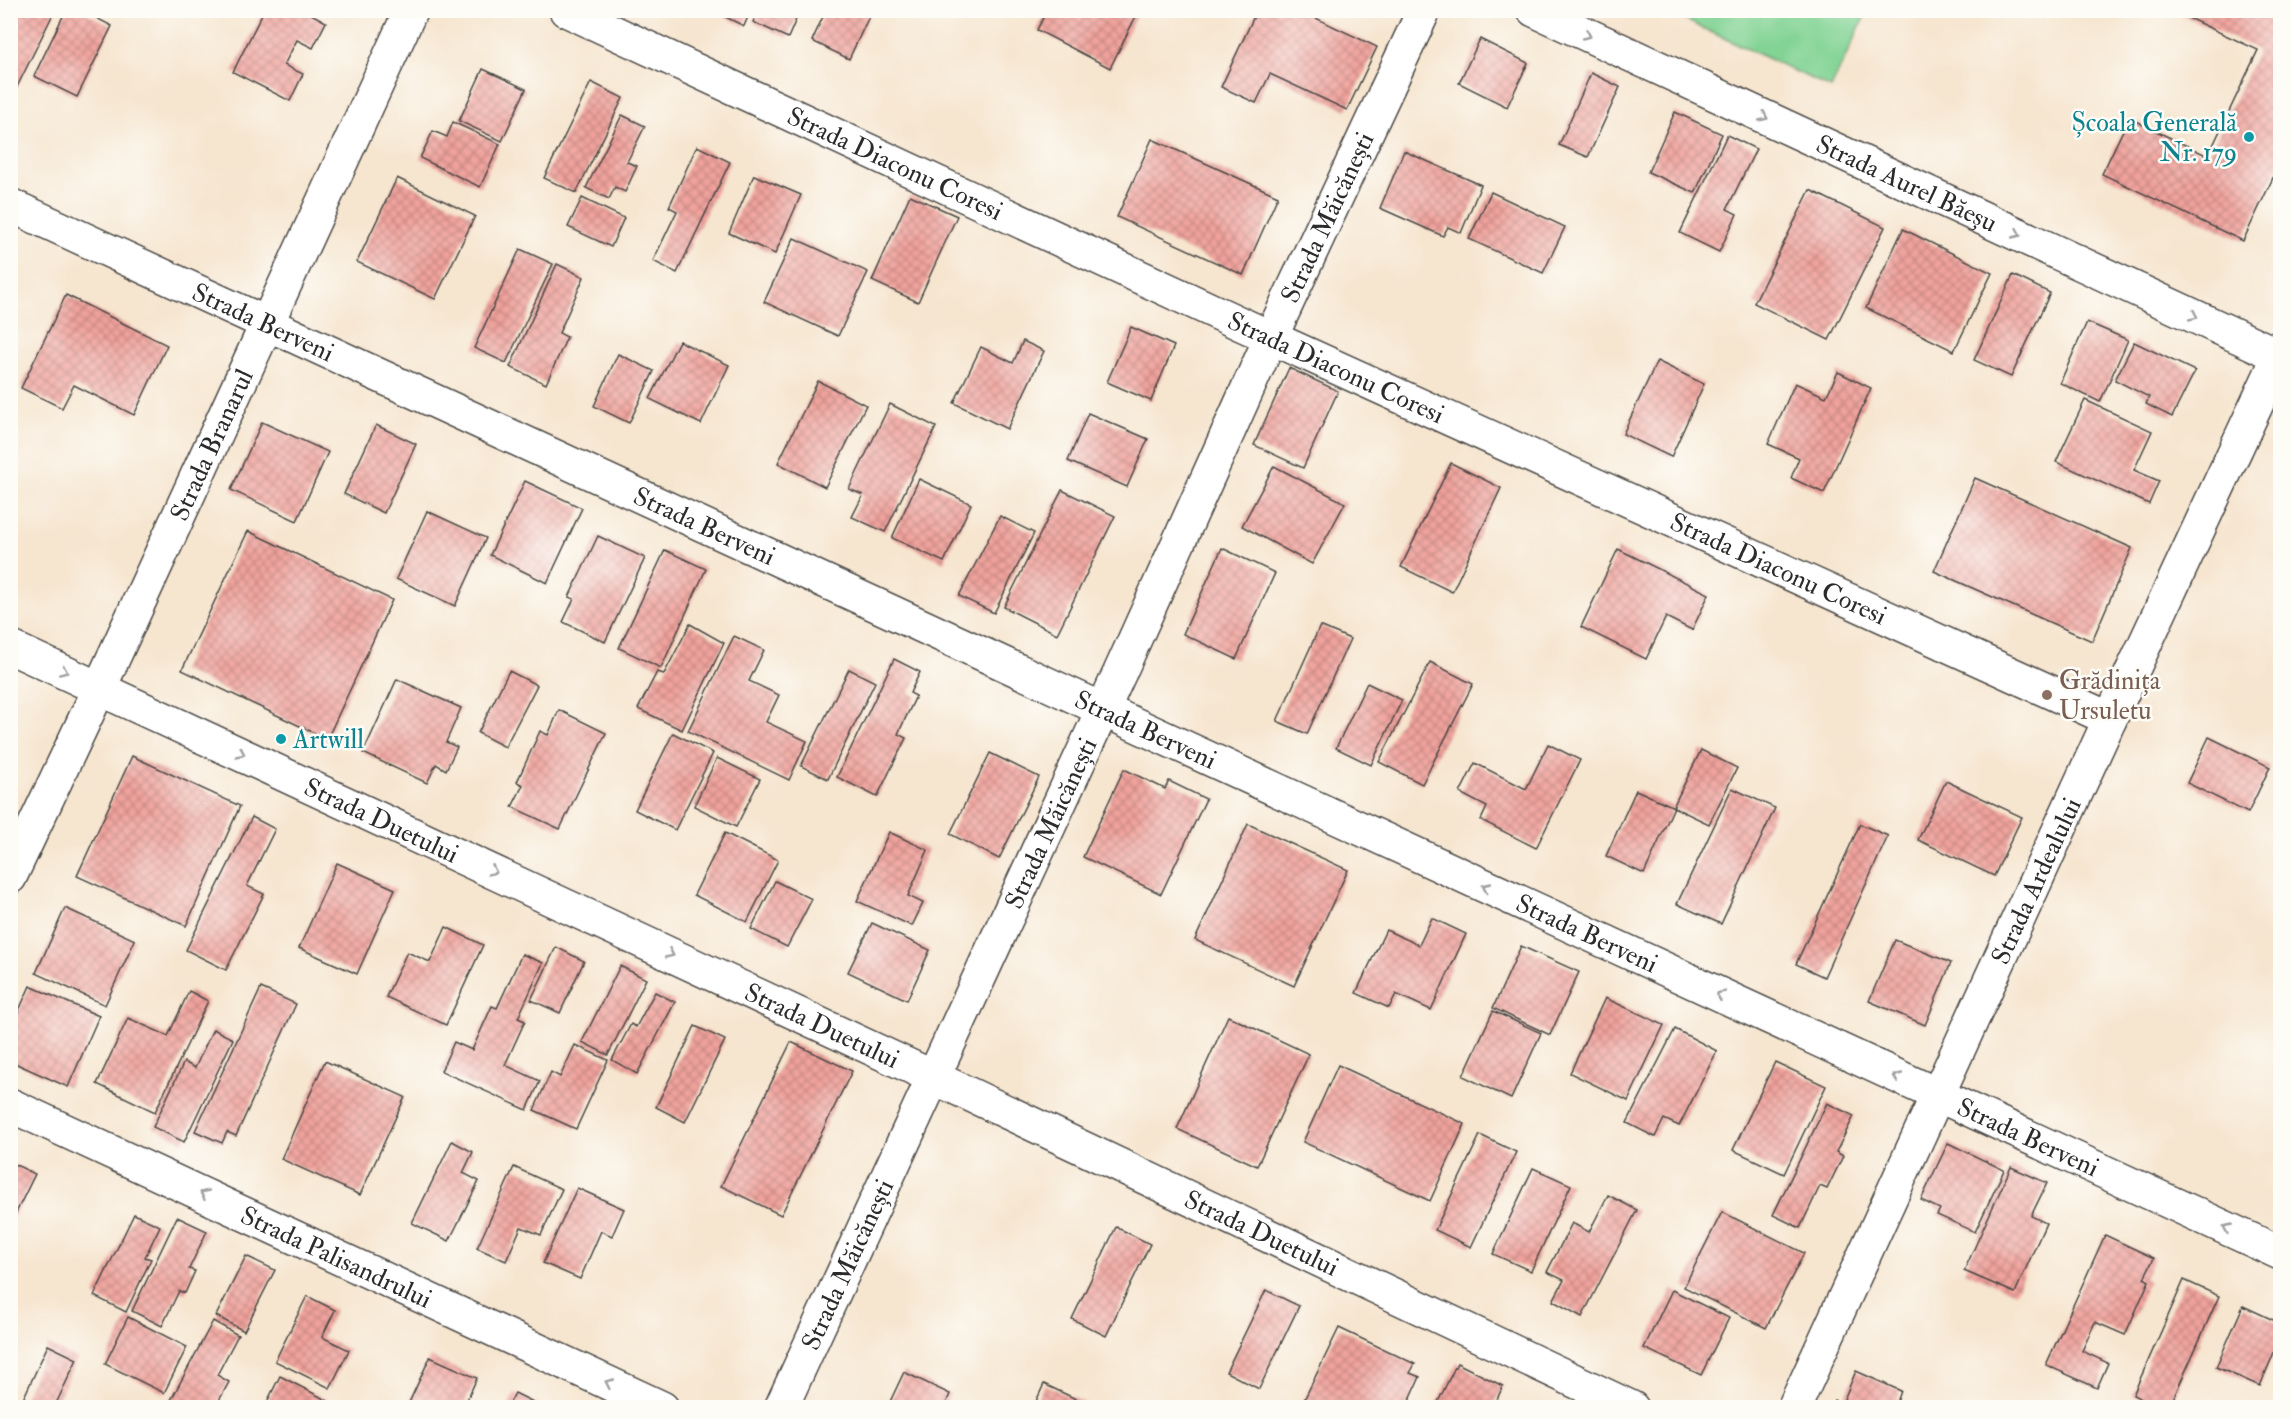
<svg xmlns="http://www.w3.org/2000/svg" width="2291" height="1418" viewBox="0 0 2291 1418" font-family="'IM FELL Double Pica',serif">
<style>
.garden{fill:#82d394;stroke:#567f60;stroke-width:1.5}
.building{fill:url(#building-cross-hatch)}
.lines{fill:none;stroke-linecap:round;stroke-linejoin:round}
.minor-casing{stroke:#494744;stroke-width:36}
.minor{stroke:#fff;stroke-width:33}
.oneway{stroke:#a0a0a0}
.culture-dot{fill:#0f9aa8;stroke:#fdfcf7;stroke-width:2}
.education-dot{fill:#8d6e63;stroke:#fdfcf7;stroke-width:2}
.labels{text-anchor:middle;stroke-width:5;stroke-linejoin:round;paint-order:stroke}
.culture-label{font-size:26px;fill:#0d838f;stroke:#fdfcf7;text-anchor:end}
.street-label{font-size:26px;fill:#2b2b2b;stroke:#fdfcf7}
.education-label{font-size:26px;fill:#785e54;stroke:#fdfcf7;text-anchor:start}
</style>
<defs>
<pattern id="building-cross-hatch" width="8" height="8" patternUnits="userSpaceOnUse" patternTransform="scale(1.5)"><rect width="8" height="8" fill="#f1a39d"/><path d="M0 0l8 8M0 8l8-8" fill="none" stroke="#c38580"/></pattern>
</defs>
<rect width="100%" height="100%" fill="#fdfcf7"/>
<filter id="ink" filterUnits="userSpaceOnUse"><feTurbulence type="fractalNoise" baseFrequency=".0167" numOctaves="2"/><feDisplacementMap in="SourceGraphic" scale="12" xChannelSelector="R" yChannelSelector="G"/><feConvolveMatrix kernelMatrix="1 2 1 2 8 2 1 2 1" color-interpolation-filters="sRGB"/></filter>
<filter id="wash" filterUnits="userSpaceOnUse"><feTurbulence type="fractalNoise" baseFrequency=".008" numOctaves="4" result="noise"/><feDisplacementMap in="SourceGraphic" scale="24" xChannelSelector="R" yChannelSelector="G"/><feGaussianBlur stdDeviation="1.35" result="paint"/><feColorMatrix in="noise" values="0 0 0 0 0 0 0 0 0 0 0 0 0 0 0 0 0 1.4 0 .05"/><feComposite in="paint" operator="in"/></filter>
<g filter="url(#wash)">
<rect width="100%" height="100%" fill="#f6e5cf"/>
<path class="garden" d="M1666 11H1867L1831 88Z"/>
<g id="blocks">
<g class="building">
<path d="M10 10H55L10 101Z"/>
<path d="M66 10H81L112 26 77 97 34 76Z"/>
<path d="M264 10H304L326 22 313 48 297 40 284 65 303 74 290 101 233 72Z"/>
<path d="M711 10H751L744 26Z"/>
<path d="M759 10H800L788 38 753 22Z"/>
<path d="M826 10H872L849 59 812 41Z"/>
<path d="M1047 10H1139L1110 68 1037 30Z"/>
<path d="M1257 10H1299L1377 47 1347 110 1270 74 1256 103 1221 87Z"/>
<path d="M2171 10H2280V163L2243 241 2102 174 2129 118 2208 156 2258 50Z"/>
<path d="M1480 39 1528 63 1507 107 1459 83Z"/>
<path d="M483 69 526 89 502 141 459 121Z"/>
<path d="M1591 73 1620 87 1588 157 1559 145Z"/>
<path d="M591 82 623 98 576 193 544 178Z"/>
<path d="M1675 112 1722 134 1695 193 1648 172Z"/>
<path d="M622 115 645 126 627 162 637 166 625 192 615 187 609 199 586 188Z"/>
<path d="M453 122 500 144 480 187 420 158 433 131 447 137Z"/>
<path d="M1727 135 1756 149 1727 209 1737 214 1719 252 1680 233Z"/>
<path d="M1152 139 1278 196 1243 275 1117 217Z"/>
<path d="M697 146 730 162 677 273 653 261 677 211 669 207Z"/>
<path d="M1404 151 1481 185 1461 233 1448 227 1443 236 1380 208Z"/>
<path d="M754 175 801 195 775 254 729 233Z"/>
<path d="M397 178 475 216 435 299 357 262Z"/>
<path d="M1810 190 1885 227 1829 340 1754 303Z"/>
<path d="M1491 192 1565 227 1543 273 1469 239Z"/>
<path d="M910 195 957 216 918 302 872 281Z"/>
<path d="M582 198 624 218 611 247 568 227Z"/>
<path d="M1903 229 1992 273 1954 351 1866 308Z"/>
<path d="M794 238 868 272 838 336 764 302Z"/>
<path d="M520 249 553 264 506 363 474 348Z"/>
<path d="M557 264 584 277 559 333 567 337 546 384 510 367Z"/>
<path d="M2013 275 2050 293 2011 377 1974 360Z"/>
<path d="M66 295 167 345 134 415 74 385 62 408 21 388Z"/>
<path d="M2087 322 2128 340 2100 402 2060 383Z"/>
<path d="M1131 327 1174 346 1151 401 1107 382Z"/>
<path d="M679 341 729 365 701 424 650 399Z"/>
<path d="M1023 341 1044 351 1007 429 954 403 981 347 1013 363Z"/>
<path d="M2134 342 2195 371 2172 417 2146 404 2149 397 2115 380Z"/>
<path d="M618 354 654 371 629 423 594 406Z"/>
<path d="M1657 361 1704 384 1671 457 1623 434Z"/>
<path d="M1289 368 1338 391 1303 468 1254 445Z"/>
<path d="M1838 372 1871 388 1824 493 1791 478 1799 458 1768 444 1795 383 1826 397Z"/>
<path d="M818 381 866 405 825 487 778 463Z"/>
<path d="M2085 400 2152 431 2134 470 2159 481 2149 504 2056 462Z"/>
<path d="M890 404 936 427 885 532 852 517 863 495 849 489Z"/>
<path d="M1088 413 1148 439 1127 487 1068 461Z"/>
<path d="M262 422 328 452 297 521 231 490Z"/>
<path d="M376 425 416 444 384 513 344 494Z"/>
<path d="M1451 463 1501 488 1452 592 1401 567Z"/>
<path d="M1274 466 1345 503 1312 564 1242 526Z"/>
<path d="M1975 478 2132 548 2092 641 1934 571Z"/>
<path d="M919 479 971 504 944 562 892 538Z"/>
<path d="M525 481 582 508 547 583 490 555Z"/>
<path d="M1062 490 1115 516 1057 634 1004 607Z"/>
<path d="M427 511 486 538 455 606 396 579Z"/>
<path d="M1000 516 1034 533 994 613 959 596Z"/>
<path d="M248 531 392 600 327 739 182 670Z"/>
<path d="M598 536 645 558 605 642 563 622 574 599 569 597Z"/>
<path d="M1222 548 1275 573 1236 659 1183 634Z"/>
<path d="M1618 549 1709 594 1692 630 1666 617 1646 659 1581 627Z"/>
<path d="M665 550 706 569 661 668 619 648Z"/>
<path d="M690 624 724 643 682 730 638 709 657 672 664 674Z"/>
<path d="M1320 626 1350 639 1307 734 1277 721Z"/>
<path d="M734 636 764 650 749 681 779 695 766 722 807 741 789 780 688 731Z"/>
<path d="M894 659 920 672 910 693 916 696 898 734 906 738 877 797 837 777Z"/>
<path d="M1430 662 1473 684 1422 784 1379 762Z"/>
<path d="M849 669 875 682 828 779 801 766Z"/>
<path d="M509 671 537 685 505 747 478 733Z"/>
<path d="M397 679 461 708 446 742 457 747 446 770 436 764 427 783 363 753Z"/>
<path d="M1367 683 1402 700 1371 765 1336 748Z"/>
<path d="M559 710 606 733 560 829 512 807 523 785 517 782 540 731 548 735Z"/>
<path d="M673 733 713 753 675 830 635 810Z"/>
<path d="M2209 737 2270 767 2248 813 2187 783Z"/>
<path d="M1548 744 1580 760 1536 848 1481 820 1487 807 1460 793 1475 763 1526 789Z"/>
<path d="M1701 750 1737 768 1709 824 1673 807Z"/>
<path d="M990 753 1039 777 999 859 950 834Z"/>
<path d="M132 756 240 806 186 926 77 876Z"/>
<path d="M717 758 760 779 736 827 694 806Z"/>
<path d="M1124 769 1165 789 1169 781 1206 799 1161 894 1083 857Z"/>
<path d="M1946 781 2022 817 1994 876 1918 840Z"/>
<path d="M1732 788 1775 808 1721 924 1677 904Z"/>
<path d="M1636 790 1674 807 1644 874 1606 856Z"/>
<path d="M252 817 275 829 247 886 264 894 226 970 186 950Z"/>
<path d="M1248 824 1348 870 1294 986 1195 940Z"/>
<path d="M1860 824 1888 836 1824 977 1796 964Z"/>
<path d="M889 832 928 850 908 896 923 903 912 926 857 901Z"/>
<path d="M725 833 778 860 747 922 694 895Z"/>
<path d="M337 863 395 889 357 974 299 948Z"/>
<path d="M775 881 812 899 787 947 751 929Z"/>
<path d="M65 908 135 940 105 1005 36 973Z"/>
<path d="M1432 918 1466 934 1431 1010 1396 994 1389 1008 1356 993 1386 930 1419 945Z"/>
<path d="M872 923 930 950 907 1000 848 972Z"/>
<path d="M446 927 483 945 446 1025 386 997 407 952 430 962Z"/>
<path d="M1895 940 1951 963 1925 1025 1869 1001Z"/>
<path d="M1521 946 1579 972 1550 1035 1493 1008Z"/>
<path d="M556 947 584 961 560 1013 531 1000Z"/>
<path d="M522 954 543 963 518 1018 525 1021 505 1065 540 1081 527 1110 441 1071 454 1042 472 1050 492 1006 497 1008Z"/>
<path d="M620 966 646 979 608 1055 582 1042Z"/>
<path d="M30 986 99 1016 68 1087 10 1061V1030Z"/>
<path d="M261 988 296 1004 236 1136 227 1132 222 1143 195 1131Z"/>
<path d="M189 991 208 1001 155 1112 97 1084 128 1018 168 1036Z"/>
<path d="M655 992 675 1002 637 1074 612 1060 631 1024 636 1027Z"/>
<path d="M1605 998 1664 1025 1628 1101 1570 1073Z"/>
<path d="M1493 1011 1541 1033 1511 1099 1463 1076Z"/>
<path d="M1228 1016 1309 1054 1257 1166 1177 1129Z"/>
<path d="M695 1026 725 1040 685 1122 656 1107Z"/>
<path d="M213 1029 233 1039 184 1142 153 1127 184 1062 195 1068Z"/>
<path d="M1675 1029 1717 1051 1679 1126 1664 1119 1655 1137 1627 1123Z"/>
<path d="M791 1042 852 1071 781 1215 721 1186Z"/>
<path d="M575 1045 608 1060 576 1129 534 1110 551 1072 560 1077Z"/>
<path d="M325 1061 405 1097 360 1195 281 1159Z"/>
<path d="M1775 1062 1826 1086 1784 1174 1733 1150Z"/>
<path d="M1338 1065 1465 1124 1430 1201 1303 1142Z"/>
<path d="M1827 1103 1854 1116 1836 1152 1843 1156 1827 1189 1820 1186 1800 1228 1773 1215Z"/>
<path d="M1480 1135 1516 1152 1471 1247 1435 1230Z"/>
<path d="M452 1141 473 1152 463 1173 479 1181 449 1241 412 1223Z"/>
<path d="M1948 1143 2004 1170 1975 1232 1937 1215 1940 1209 1921 1200Z"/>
<path d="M10 1162 35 1174 10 1225Z"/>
<path d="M514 1167 562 1189 541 1235 521 1227 506 1261 477 1248Z"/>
<path d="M2011 1167 2047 1183 2031 1216 2046 1223 2015 1293 1964 1271Z"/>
<path d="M1533 1168 1571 1185 1531 1271 1493 1254Z"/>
<path d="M577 1188 624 1209 612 1236 601 1231 580 1279 543 1263Z"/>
<path d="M1608 1195 1637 1210 1582 1317 1553 1301 1564 1280 1547 1272 1572 1223 1589 1232Z"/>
<path d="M1722 1212 1804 1253 1766 1328 1684 1287Z"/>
<path d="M134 1214 160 1226 145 1257 151 1259 126 1312 94 1296Z"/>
<path d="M177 1217 207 1231 189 1269 195 1271 185 1293 179 1291 162 1326 132 1311Z"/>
<path d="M1116 1227 1150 1244 1106 1336 1072 1319Z"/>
<path d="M2105 1235 2154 1258 2144 1278 2149 1281 2125 1335 2095 1322 2082 1351 2108 1363 2097 1388 2046 1365Z"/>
<path d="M246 1256 275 1270 244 1331 216 1316Z"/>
<path d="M2184 1280 2219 1296 2169 1408H2160L2133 1395Z"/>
<path d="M1266 1290 1299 1306 1259 1389 1226 1372Z"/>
<path d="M1672 1290 1729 1318 1701 1375 1644 1348Z"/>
<path d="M307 1296 335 1310 322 1337 349 1350 330 1388 275 1361Z"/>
<path d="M2243 1306 2280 1323V1338L2260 1386 2216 1367Z"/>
<path d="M128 1317 187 1347 164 1393 105 1364Z"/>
<path d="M213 1321 238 1335 217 1375 229 1382 215 1408H185L171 1400Z"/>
<path d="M1339 1328 1415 1364 1410 1373 1420 1377 1406 1408H1319L1304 1400Z"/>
<path d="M48 1345 77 1359 54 1408H19Z"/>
<path d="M430 1357 477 1378 463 1408H414L408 1405Z"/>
<path d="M1457 1363 1503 1386 1493 1408H1435Z"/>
<path d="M1856 1371 1901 1391 1895 1408H1830L1834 1400 1842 1404Z"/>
<path d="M904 1372 950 1394 944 1408H887Z"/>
<path d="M280 1376 336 1405 335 1408H264Z"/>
<path d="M1044 1384 1095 1408H1033Z"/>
<path d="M515 1393 545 1408H507Z"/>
</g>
</g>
</g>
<g filter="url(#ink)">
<use href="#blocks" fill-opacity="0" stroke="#494744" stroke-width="1.5"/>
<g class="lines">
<defs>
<g id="minor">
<path id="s1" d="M566 10 1241 324 2110 719"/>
<path id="s2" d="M1534 10 2280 356"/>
<path id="s3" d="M10 205 2280 1253"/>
<path id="s4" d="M10 647 933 1077 1632 1408"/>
<path id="s5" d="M10 877 100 687 411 10"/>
<path id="s6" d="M10 1105 662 1408"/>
<path id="s7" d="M781 1408 1121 670 1271 337 1424 10"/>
<path id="s8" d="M1794 1408 2110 719 2280 354"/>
</g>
</defs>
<use href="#minor" class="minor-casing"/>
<use href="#minor" class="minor"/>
</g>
<defs><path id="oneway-chevron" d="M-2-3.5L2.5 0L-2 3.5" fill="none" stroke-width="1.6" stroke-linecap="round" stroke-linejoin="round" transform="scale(1.5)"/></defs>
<g class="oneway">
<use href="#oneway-chevron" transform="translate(1587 35) rotate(25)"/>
<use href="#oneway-chevron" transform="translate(1764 117) rotate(25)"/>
<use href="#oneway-chevron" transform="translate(2017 234) rotate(25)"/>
<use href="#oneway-chevron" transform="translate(2194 316) rotate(25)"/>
<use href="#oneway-chevron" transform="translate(64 671) rotate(24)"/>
<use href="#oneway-chevron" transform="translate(241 753) rotate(25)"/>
<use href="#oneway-chevron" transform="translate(493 871) rotate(25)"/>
<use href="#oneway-chevron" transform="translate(1486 887) rotate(-155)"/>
<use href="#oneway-chevron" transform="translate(670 954) rotate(25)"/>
<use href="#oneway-chevron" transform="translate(1720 995) rotate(-155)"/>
<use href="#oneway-chevron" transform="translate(1897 1077) rotate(-155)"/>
<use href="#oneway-chevron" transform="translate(204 1194) rotate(-155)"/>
<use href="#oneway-chevron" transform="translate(2227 1228) rotate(-155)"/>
<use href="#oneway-chevron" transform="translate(609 1383) rotate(-155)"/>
</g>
</g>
<g class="culture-dot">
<circle cx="2249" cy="137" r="6"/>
<circle cx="281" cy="739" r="6"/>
</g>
<circle class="education-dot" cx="2047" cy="695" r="6"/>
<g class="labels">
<g class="culture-label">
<text x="2237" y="131">Școala Generală<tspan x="2237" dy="30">Nr. 179</tspan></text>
<text x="293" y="748" text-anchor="start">Artwill</text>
</g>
<g class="street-label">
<text dy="9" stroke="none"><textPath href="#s1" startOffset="363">Strada Diaconu Coresi</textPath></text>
<text dy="9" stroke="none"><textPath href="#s2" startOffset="411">Strada Aurel Băeșu</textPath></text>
<text dy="9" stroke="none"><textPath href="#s7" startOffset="1310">Strada Măicănești</textPath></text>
<text dy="9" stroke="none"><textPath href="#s3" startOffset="279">Strada Berveni</textPath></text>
<text dy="9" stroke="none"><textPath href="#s1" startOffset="849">Strada Diaconu Coresi</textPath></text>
<text dy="9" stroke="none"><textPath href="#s5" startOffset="477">Strada Branarul</textPath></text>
<text dy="9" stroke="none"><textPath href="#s3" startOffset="765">Strada Berveni</textPath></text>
<text dy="9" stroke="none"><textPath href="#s1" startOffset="1335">Strada Diaconu Coresi</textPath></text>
<text dy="9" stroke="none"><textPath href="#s3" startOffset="1251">Strada Berveni</textPath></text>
<text dy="9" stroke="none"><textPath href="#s4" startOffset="410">Strada Duetului</textPath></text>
<text dy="9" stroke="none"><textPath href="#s7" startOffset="644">Strada Măicănești</textPath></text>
<text dy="9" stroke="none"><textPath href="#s8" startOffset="580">Strada Ardealului</textPath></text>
<text dy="9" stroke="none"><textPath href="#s3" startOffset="1737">Strada Berveni</textPath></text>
<text dy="9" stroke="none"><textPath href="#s4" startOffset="896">Strada Duetului</textPath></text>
<text dy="9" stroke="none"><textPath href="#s3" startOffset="2223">Strada Berveni</textPath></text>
<text dy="9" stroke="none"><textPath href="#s4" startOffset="1382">Strada Duetului</textPath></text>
<text dy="9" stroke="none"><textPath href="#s6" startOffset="360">Strada Palisandrului</textPath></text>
<text dy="9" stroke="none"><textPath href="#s7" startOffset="158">Strada Măicănești</textPath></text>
</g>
<g class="education-label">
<text x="2059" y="689">Grădinița<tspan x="2059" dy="30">Ursuletu</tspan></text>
</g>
</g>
<rect width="2291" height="1418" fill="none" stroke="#fdfcf7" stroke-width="36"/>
</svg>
